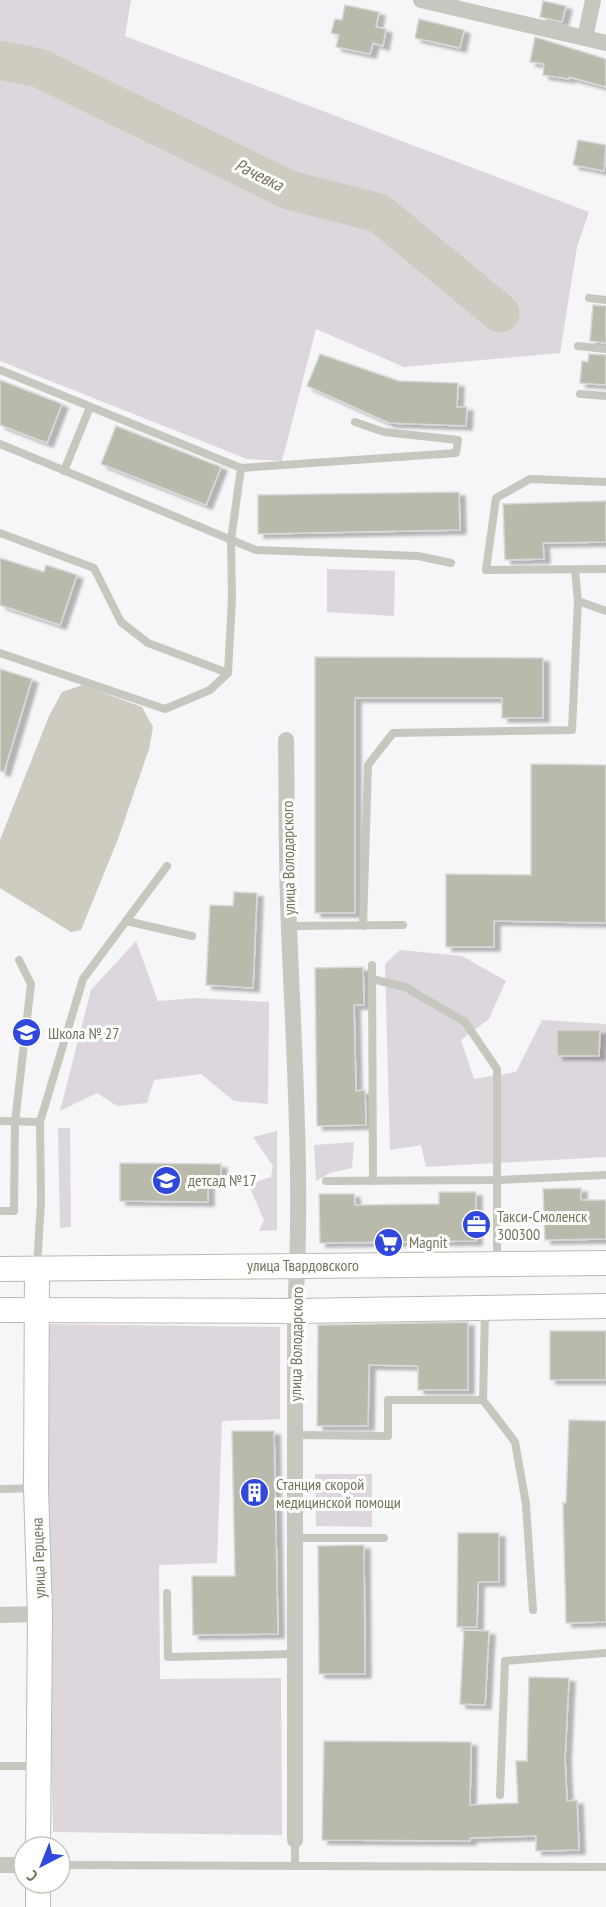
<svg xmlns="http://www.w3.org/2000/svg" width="606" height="1907" viewBox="0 0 606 1907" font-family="'PT Sans Narrow',sans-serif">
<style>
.green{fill:#ded6dd;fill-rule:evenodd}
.water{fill:#ceccc0}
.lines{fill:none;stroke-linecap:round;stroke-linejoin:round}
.river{stroke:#ceccc0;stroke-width:39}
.building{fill:#b9b9ac;stroke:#d8d7d9;stroke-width:1.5;filter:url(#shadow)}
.secondary-casing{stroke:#bbbbb1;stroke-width:26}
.lane{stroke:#c6c7be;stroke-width:8}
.street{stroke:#c6c7be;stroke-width:16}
.secondary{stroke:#fff;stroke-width:24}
.labels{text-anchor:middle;stroke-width:6;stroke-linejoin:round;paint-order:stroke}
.street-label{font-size:16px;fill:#72745b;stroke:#fff}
.poi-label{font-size:16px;fill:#72745b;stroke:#fff;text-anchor:start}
.water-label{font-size:18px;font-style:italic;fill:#79765e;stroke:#fff}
</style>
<defs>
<filter id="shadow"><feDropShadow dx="6" dy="4" stdDeviation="1.5" flood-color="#0004"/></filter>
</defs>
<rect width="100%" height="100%" fill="#f6f5f7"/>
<g class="green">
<path d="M0 0H131L125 36 589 212 577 247 560 353 404 367 316 329 282 461 247 459 0 361Z"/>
<path d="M327 569 395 571 394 616 327 612Z"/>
<path d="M136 941 158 1001 196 998 269 1002 268 1104 234 1101 201 1074 154 1080 147 1103 117 1106 97 1093 60 1111 91 990Z"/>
<path d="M400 950 462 956 506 981 489 1019 461 1040 474 1079 516 1072 542 1020 606 1024V1157L426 1167 421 1145 390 1150 385 964ZM557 1030H599V1056H557Z"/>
<path d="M58 1128H70L71 1227 60 1228Z"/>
<path d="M277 1131V1230L259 1231 264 1220 248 1184 271 1177 273 1166 253 1137Z"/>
<path d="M354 1142 352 1168 330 1173 316 1181 314 1145Z"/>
<path d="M41 1324 280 1327V1419L222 1421 217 1563 159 1565 160 1679 281 1678 282 1835 53 1832Z"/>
<path d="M315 1474H372V1527L316 1526Z"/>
</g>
<path class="water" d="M83 685 142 707 153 727 149 749 118 839 81 930 71 932 0 888V840L49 716 62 692Z"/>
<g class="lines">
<path class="river" d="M0 60 39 68 289 190 379 213 500 313"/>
</g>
<g class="building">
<path d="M543 1 566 6 562 22 540 17Z"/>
<path d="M345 5 379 12 376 27 386 29 383 46 373 43 370 54 336 47 339 35 331 33 335 19 342 20Z"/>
<path d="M419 19 464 30 460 48 415 38Z"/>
<path d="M535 37 606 59V87L569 77V79L543 75 544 64 530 62Z"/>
<path d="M578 140 606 145 604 171 573 165Z"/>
<path d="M593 305 606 306V343L590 341Z"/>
<path d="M320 354 399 381 458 383 457 407H467L466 426 389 423 307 386Z"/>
<path d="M589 354 606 355V385L580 383 582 361 588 362Z"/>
<path d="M0 380 62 404 47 443 0 425Z"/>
<path d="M116 426 221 467 206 505 101 464Z"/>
<path d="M459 492 460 530 258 534V495Z"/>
<path d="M606 501V542L543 543 544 559 505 560 503 504Z"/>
<path d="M0 558 44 572 46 565 77 575 60 625 0 605Z"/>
<path d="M315 657 543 658V718H502V698H355V913H315Z"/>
<path d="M0 669 32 679 4 772 0 771Z"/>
<path d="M531 764 606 765V923L494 921V947H446V874L531 875Z"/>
<path d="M234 892 257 893 253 988 206 985 210 905 233 906Z"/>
<path d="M363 967 364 1005H354L356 1091 365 1090 366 1125 317 1126 315 968Z"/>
<path d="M557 1030H600L599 1056H557Z"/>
<path d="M120 1163 221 1164V1183L208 1182V1202L120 1201Z"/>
<path d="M581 1188V1200H606V1239L545 1240 543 1189Z"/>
<path d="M439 1192H476V1241L320 1243 319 1194H354L355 1205 439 1204Z"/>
<path d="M468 1322V1390H418V1366L369 1365 368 1426H317L318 1325Z"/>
<rect x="550" y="1331" width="56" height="49"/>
<path d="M569 1420 606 1421V1622L566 1623 563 1503H566Z"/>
<path d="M232 1431H274L278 1634 193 1635 192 1576H235Z"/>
<path d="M458 1533H499V1582H478L477 1627H457Z"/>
<path d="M364 1545 365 1674H319L318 1546Z"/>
<path d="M464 1630 489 1631 485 1705 460 1704Z"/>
<path d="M529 1677 569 1678 565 1759 567 1801 577 1800 579 1850 536 1851V1836L470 1838V1841L322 1840 324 1741 471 1742 470 1805 518 1803 516 1761H527Z"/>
</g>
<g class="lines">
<defs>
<g id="secondary">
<path d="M0 1269 606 1263"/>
<path d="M37 1269 36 1488 40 1614 38 1847"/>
<path d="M0 1310 295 1311 606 1306"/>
<path d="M38 1883V1907"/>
</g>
</defs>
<use href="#secondary" class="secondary-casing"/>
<g class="lane">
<path d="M589 298 606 300"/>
<path d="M578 346 606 349"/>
<path d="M0 370 241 468 456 453 458 440 384 432 355 422"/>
<path d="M580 394 606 396"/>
<path d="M0 444 256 550 418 556 451 563"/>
<path d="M64 471 90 407"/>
<path d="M606 482 530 479 496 498 486 570 606 569"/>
<path d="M0 533 94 568 121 622 148 643 228 673"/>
<path d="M578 601 606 611"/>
<path d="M0 653 165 709 210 690 228 673 232 599 231 540 241 468"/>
<path d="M126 921 192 936"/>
<path d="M289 926 403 925"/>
<path d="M363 926 368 765 393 733 572 730 578 601 575 570"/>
<path d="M372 965 373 1181"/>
<path d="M372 979 405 987 465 1022 497 1069V1264"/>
<path d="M0 1121 40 1122"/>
<path d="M326 1181 497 1180 606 1175"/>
<path d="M0 1211H14L15 1122 31 984 19 960"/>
<path d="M37 1266 41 1202 40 1122 83 979 167 866"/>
<path d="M485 1311 483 1400 515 1442 526 1504 533 1610"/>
<path d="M295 1435 388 1436V1400H483"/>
<path d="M0 1489 36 1488"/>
<path d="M295 1538H384"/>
<path d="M167 1593 168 1657 294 1654"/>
<path d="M0 1766H36"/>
<path d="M500 1795 505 1661 606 1653"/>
<path d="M60 1865 606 1867"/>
<path d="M295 1866V1840"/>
</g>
<g class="street">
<path d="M421 0 606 43"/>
<path d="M585 38 593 0"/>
<path d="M286 740C287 803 286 865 289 928 294 1056 303 1183 295 1311V1840"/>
<path d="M0 1615 40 1614"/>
<path d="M0 1865H24"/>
</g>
<use href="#secondary" class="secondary"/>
</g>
<defs>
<symbol id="school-disc" viewBox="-11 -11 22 22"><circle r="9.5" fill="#3049dc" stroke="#fff"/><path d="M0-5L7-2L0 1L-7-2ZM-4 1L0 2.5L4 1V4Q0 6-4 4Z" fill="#fff"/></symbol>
<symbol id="office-disc" viewBox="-11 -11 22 22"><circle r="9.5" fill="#3049dc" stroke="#fff"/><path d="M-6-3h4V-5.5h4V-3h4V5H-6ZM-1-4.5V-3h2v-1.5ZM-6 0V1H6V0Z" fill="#fff"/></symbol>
<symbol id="supermarket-disc" viewBox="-11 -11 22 22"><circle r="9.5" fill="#3049dc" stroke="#fff"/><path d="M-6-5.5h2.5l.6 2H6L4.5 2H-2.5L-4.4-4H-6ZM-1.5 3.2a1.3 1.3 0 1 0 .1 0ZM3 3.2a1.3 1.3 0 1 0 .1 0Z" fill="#fff"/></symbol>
<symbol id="building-disc" viewBox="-11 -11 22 22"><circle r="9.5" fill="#3049dc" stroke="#fff"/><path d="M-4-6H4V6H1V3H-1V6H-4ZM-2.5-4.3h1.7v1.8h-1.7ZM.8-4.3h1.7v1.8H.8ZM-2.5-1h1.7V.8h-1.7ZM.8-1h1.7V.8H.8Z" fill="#fff"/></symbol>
</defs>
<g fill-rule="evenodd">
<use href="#school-disc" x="10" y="1016" width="33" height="33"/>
<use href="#school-disc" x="150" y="1164" width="33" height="33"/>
<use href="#office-disc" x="460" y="1208" width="33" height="33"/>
<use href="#supermarket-disc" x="372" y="1226" width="33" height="33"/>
<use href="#building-disc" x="238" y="1476" width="33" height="33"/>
</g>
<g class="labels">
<g class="street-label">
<text transform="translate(288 858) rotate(-91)" y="6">улица Володарского</text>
<text x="303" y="1271">улица Твардовского</text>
<text transform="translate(296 1344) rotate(-89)" y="6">улица Володарского</text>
<text transform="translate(38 1558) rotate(-92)" y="6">улица Герцена</text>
</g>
<g class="poi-label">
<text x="48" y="1039">Школа № 27</text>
<text x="188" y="1186">детсад №17</text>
<text x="497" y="1222">Такси-Смоленск<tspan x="497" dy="18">300300</tspan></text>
<text x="409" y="1248">Magnit</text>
<text x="276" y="1490">Станция скорой<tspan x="276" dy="18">медицинской помощи</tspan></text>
</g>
<g class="water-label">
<text transform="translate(259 175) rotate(26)" y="6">Рачевка</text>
</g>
</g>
<g transform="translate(42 1865) rotate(222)"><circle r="28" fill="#ffffff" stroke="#c7c7bd" stroke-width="1.5"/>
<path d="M0-4.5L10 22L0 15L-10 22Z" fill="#3049dc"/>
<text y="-9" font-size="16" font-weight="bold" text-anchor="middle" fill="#72745b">С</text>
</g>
</svg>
